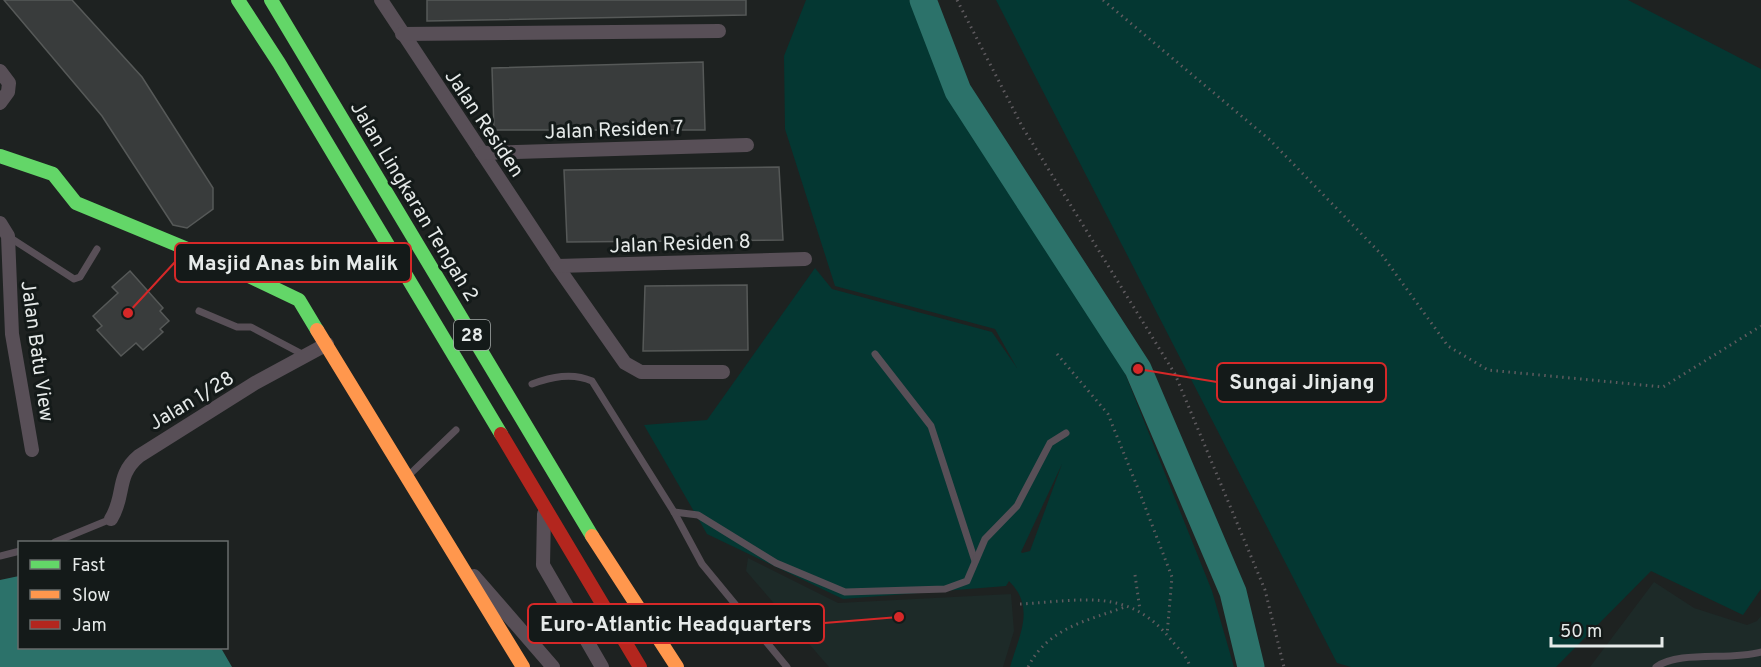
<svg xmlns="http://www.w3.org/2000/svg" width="1761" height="667" viewBox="0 0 1761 667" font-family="Overpass,sans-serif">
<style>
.built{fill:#1d2a28}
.green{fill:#043732;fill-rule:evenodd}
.water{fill:#2c726a}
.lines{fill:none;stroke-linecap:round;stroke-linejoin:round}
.river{stroke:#2c726a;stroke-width:27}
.building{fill:#393c3c;stroke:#565958;stroke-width:1.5}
.path{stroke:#5f5b5f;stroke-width:3;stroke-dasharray:1.5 4.5;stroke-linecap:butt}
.lane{stroke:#584f57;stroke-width:7}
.street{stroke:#584f57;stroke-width:14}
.fast{stroke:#63d668;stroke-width:14}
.slow{stroke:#ff974d;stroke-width:14}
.jam{stroke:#b3261e;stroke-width:14}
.labels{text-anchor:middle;stroke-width:6;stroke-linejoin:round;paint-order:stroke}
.shield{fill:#141a19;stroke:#a7acab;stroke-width:1.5}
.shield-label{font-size:18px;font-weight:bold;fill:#e6eae9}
.street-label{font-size:20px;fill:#e6eae9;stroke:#141a19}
.leader{fill:none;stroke:#d62828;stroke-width:2}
.callout-dot{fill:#d62828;stroke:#141a19;stroke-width:2}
.callout{fill:#141a19;stroke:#d62828;stroke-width:2}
.callout-label{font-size:21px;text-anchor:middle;font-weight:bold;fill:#e6eae9}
</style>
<rect width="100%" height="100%" fill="#1e2221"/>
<g class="built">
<path d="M748 558 838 603 1011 594 1014 631 1003 667H829L746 571Z"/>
<path d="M1654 582 1694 608 1747 625 1757 621 1761 616V667H1590Z"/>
</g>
<g class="green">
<path d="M806 0H909L944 79 1057 260 1108 331 1212 591 1234 667H1010C1019 635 1036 608 1009 581L1006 586 843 599 707 534 644 425 707 420 815 268 832 289 992 332 1017 368 995 329 835 286 785 129 784 56ZM1062 464 1030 551 1022 553 1021 552Z"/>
<path d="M996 0H1628L1761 69V589L1743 615 1651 571 1556 667H1351L1337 663Z"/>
</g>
<path class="water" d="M19 576 20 648H221L232 667H0V580Z"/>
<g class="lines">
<path class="river" d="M923 0 958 91 1138 369 1233 592 1251 667"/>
</g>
<g class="building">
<path d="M4 0H72L142 77 213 188V209L187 228 173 225 102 116Z"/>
<path d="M427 0H746V15L427 21Z"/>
<path d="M703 62 705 130H494L492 68Z"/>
<path d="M779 167 783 240 567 242 564 170Z"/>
<path d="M130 271 163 308 160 311 169 321 160 329 163 332 143 350 136 343 121 356 97 330 102 326 93 316 118 293 112 287Z"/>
<path d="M747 285 748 350 643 351 645 286Z"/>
</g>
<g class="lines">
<g class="path">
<path d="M957 0 1023 128 1175 374 1265 590 1284 667"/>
<path d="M1103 0 1270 140 1382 255 1448 346 1488 370 1663 387 1761 326"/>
<path d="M1057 354 1108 414 1141 496 1172 577 1167 635"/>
<path d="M1135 575 1140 610"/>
<path d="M1020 604C1081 601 1129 586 1172 641 1178 648 1188 658 1190 667"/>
<path d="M1028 667C1048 628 1086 621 1125 607"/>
</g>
<g class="lane">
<path d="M9 237 74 279 80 277 97 249"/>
<path d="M199 311 237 327H251L304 355"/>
<path d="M875 354 931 426 975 561"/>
<path d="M532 384C551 377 572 372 592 381L674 512 702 564 787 667"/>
<path d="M408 476 456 430"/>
<path d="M674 512 698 515 776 563 845 592 945 589 967 581 985 539 1017 506 1050 443 1066 433"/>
<path d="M55 542 111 519"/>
<path d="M0 556 20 551"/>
<path d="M1656 667C1680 650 1730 661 1761 652"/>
</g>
<g class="street">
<path d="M381 0 557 266 625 363 641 372H723"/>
<path d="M402 34 719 31"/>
<path d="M0 71 9 83 8 92 0 103"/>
<path d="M482 153 747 145"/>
<path d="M0 223 8 236 12 334 32 450"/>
<path d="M557 266 805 259"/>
<path d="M544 514 543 565 602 667"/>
<path d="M111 519C126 495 115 476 139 456L255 383 327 344"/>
<path d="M474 576 553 667"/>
</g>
<g class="fast">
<path d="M238 0 279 63 501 434"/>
<path d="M271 0 592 536"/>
<path d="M0 156 53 174 76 203 226 265 299 300 317 330"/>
</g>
<g class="slow">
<path d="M317 330 523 667"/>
<path d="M592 536 677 667"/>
</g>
<path class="jam" d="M501 434 640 667"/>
</g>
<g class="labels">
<rect class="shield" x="454" y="320" width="36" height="30" rx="4.5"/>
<g class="shield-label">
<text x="472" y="341">28</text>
</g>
<g class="street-label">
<text transform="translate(485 123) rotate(56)" y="7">Jalan Residen</text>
<text transform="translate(614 129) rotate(-2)" y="7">Jalan Residen 7</text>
<text transform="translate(415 201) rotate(59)" y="7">Jalan Lingkaran Tengah 2</text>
<text transform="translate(680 243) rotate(-2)" y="7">Jalan Residen 8</text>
<text transform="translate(38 351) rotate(82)" y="7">Jalan Batu View</text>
<text transform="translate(191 400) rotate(-31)" y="7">Jalan 1/28</text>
</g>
</g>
<path class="leader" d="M128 313L175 262M1138 369L1217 382M899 617L824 623"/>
<g class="callout-dot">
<circle cx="128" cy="313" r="6"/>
<circle cx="1138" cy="369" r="6"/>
<circle cx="899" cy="617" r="6"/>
</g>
<g class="callout">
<rect x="175" y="243" width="236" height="39" rx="6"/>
<rect x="1217" y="363" width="169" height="39" rx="6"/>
<rect x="528" y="604" width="296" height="39" rx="6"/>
</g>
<g class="callout-label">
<text x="293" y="270">Masjid Anas bin Malik</text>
<text x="1302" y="389">Sungai Jinjang</text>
<text x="676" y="631">Euro-Atlantic Headquarters</text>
</g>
<rect x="18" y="541" width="210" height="108" fill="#141a19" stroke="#686d6c" stroke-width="1.5"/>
<rect x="30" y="560" width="30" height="9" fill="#63d668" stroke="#686d6c" stroke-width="1.5"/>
<text x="72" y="571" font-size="18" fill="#e6eae9">Fast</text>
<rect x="30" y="590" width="30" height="9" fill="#ff974d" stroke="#686d6c" stroke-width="1.5"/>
<text x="72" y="601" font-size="18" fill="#e6eae9">Slow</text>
<rect x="30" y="620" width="30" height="9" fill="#b3261e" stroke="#686d6c" stroke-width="1.5"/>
<text x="72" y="631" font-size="18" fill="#e6eae9">Jam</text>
<path d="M1551 637v9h111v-9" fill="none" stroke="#e6eae9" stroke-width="3"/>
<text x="1560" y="637" font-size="18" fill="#e6eae9" stroke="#141a19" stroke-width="4.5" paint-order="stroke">50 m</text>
</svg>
